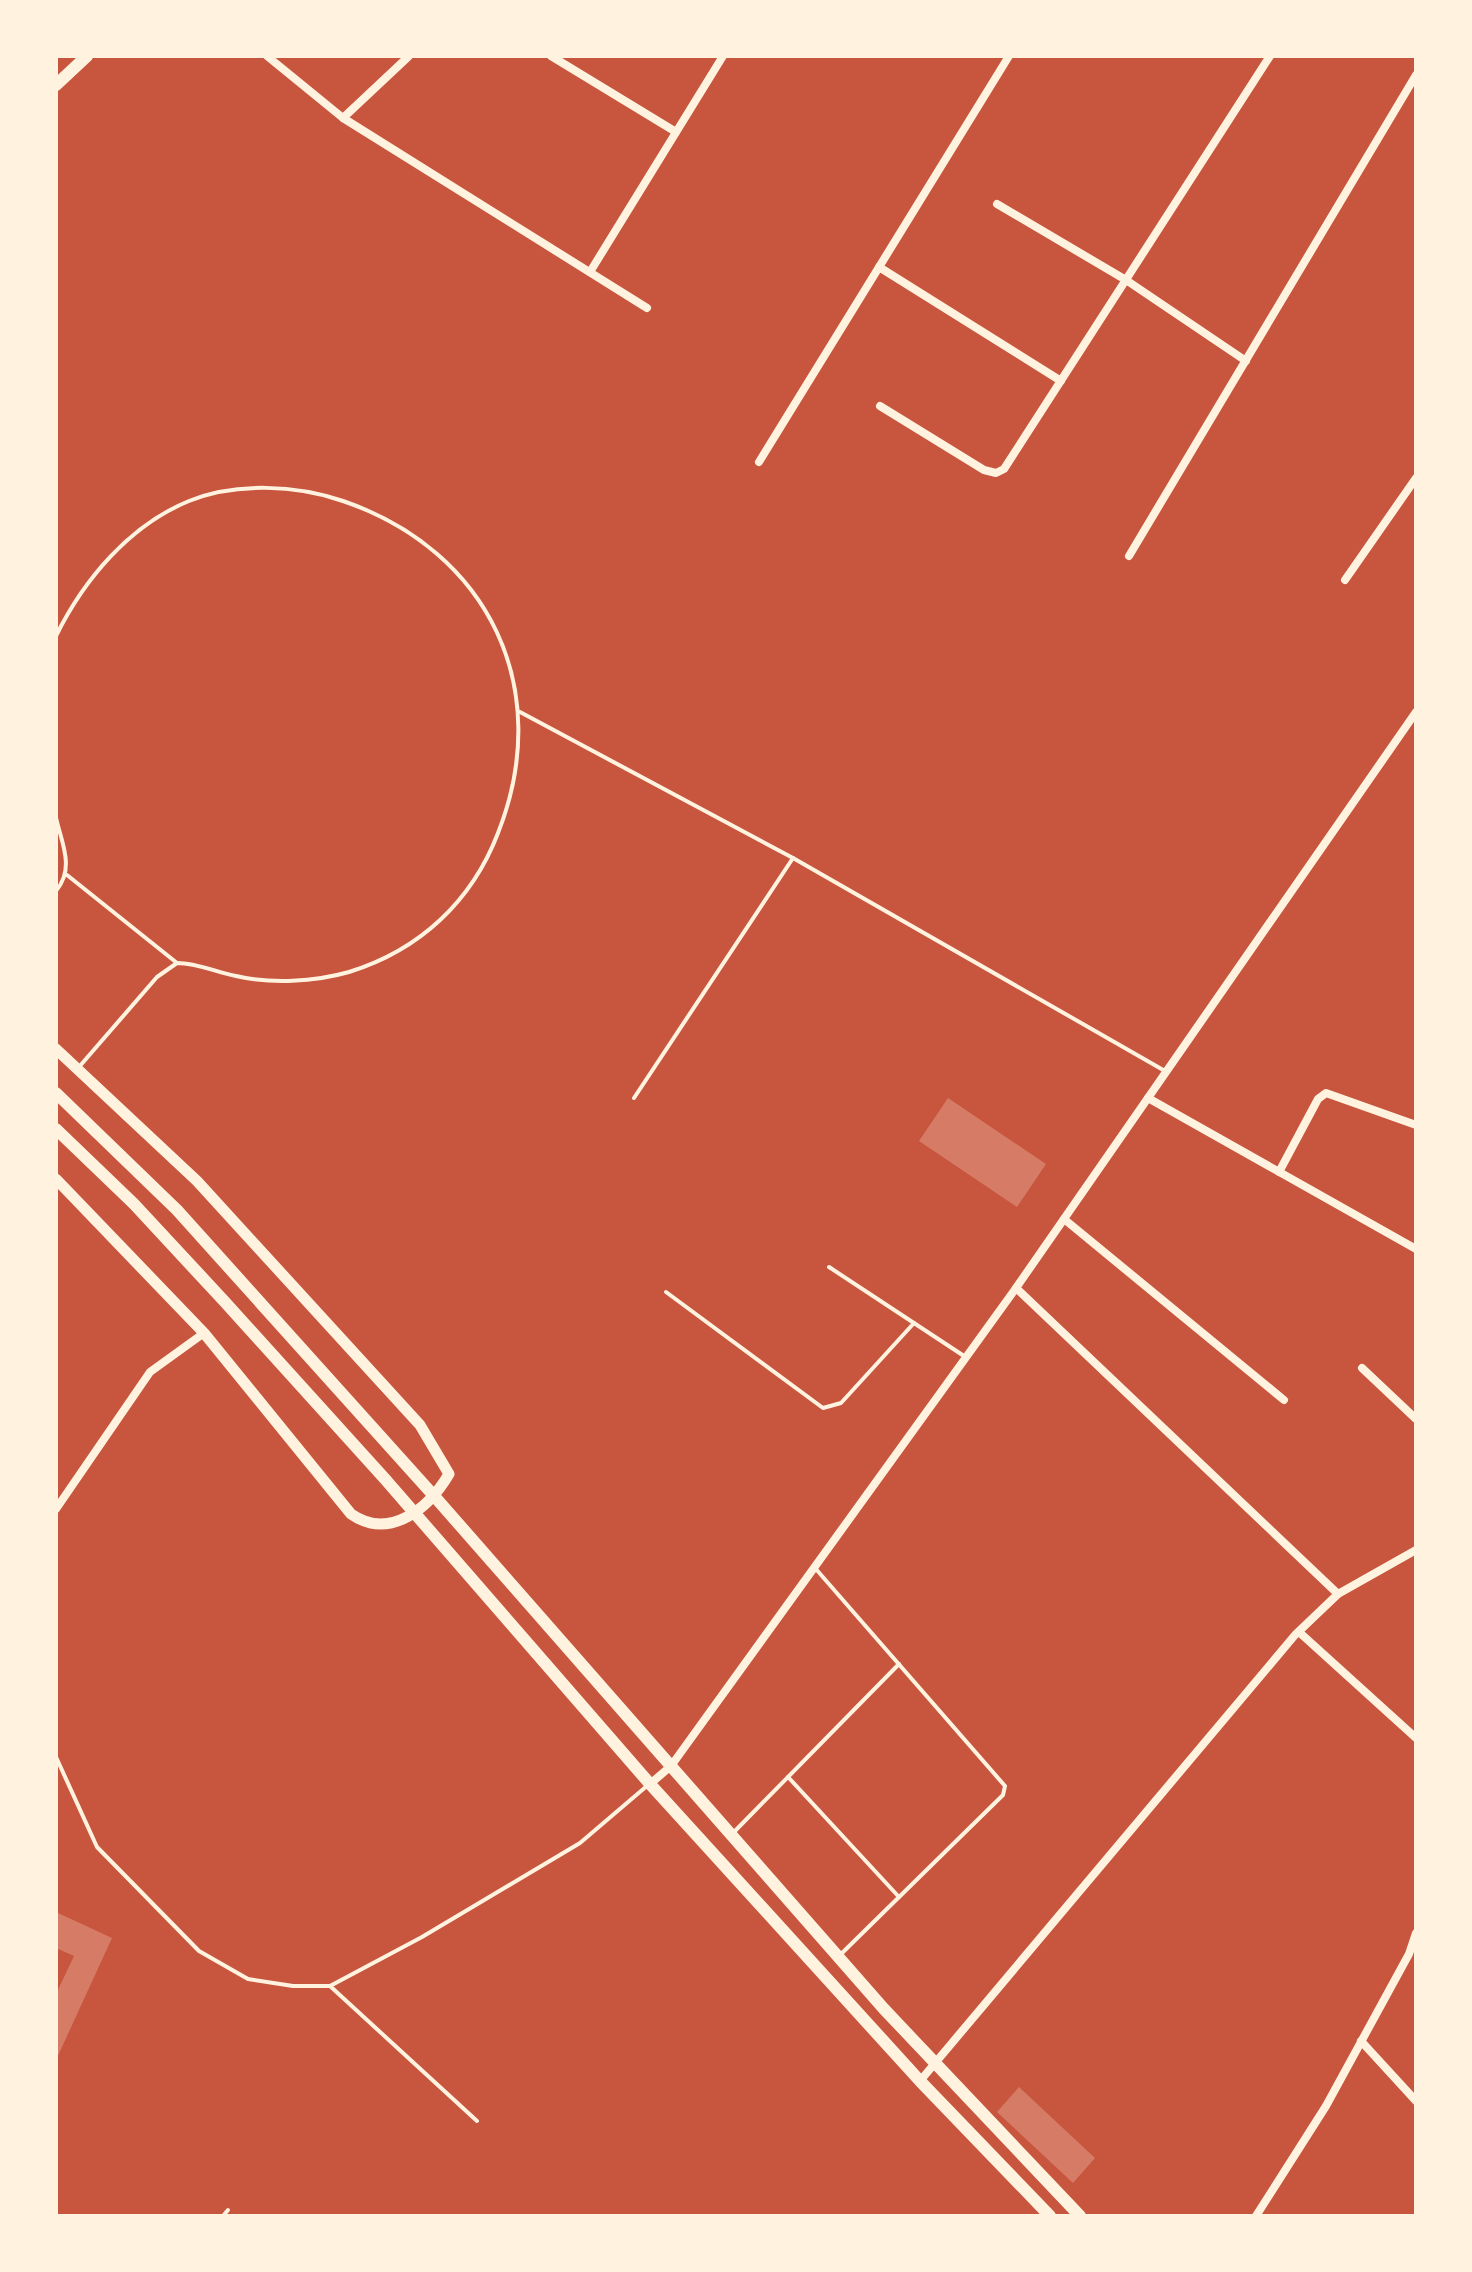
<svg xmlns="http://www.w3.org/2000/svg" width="1472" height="2272" viewBox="0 0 1472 2272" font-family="'Archivo Narrow',sans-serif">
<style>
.building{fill:#d67c66}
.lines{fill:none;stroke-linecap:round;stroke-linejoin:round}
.service{stroke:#fff3e0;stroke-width:4}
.minor{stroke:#fff3e0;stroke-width:8}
.tertiary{stroke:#fff3e0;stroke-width:11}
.secondary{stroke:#fff3e0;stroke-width:12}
</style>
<rect width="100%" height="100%" fill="#c8553d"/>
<g class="building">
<path d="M948 1098 1046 1164 1017 1207 919 1141Z"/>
<path d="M56 1912 112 1938 56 2060V1994L74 1956 56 1948Z"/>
<path d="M1019 2087 1095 2158 1073 2183 997 2112Z"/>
</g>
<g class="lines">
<g class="service">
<path d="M56 636C84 579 130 525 189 501 235 482 297 485 343 501 489 551 555 689 498 833 472 901 420 950 349 972 314 982 271 984 236 976 216 972 197 963 177 963L157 977 79 1067"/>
<path d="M520 712 793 858 1165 1071"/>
<path d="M56 818C62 844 75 868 56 891"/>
<path d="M67 875 177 963"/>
<path d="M634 1098 793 858"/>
<path d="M829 1267 964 1356"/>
<path d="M666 1292 823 1408 841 1403 914 1323"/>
<path d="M815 1568 1005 1786 1003 1795 840 1955"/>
<path d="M56 1757 97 1847 199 1951 248 1979 293 1986H330L422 1937 580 1843 648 1785"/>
<path d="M788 1777 899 1897"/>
<path d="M733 1833 899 1664"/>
<path d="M330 1986 477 2121"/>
<path d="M223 2216 228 2210"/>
</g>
<g class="minor">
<path d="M267 56 343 118 647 308"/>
<path d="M551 56 676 132"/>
<path d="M343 118 409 56"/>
<path d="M997 204 1126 280 1246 361"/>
<path d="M879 267 1061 381"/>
<path d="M590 272 723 56"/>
<path d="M880 406 984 470 996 473 1004 469 1270 56"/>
<path d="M759 462 1009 56"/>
<path d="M1129 556 1416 75"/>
<path d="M1345 580 1416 478"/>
<path d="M1148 1098 1416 1249"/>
<path d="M1279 1172 1318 1099 1326 1093 1416 1125"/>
<path d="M1064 1219 1284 1400"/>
<path d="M1016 1288 1338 1594"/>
<path d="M1362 1368 1416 1419"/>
<path d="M56 1509 150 1372 204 1333"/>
<path d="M1299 1632 1416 1738"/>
<path d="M650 1784 671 1766 1016 1288 1416 712"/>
<path d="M1361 2041 1416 2101"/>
<path d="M920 2081 1295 1635 1338 1594 1416 1550"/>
<path d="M1256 2216 1326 2106 1409 1954 1416 1933"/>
</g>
<path class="tertiary" d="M56 1049 197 1181 420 1425 449 1474C429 1508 390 1541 351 1514L204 1333 56 1179"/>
<g class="secondary">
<path d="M56 85 87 56"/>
<path d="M56 1093 177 1210 435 1497 884 2009 1080 2216"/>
<path d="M56 1129 134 1204 224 1301 385 1479 650 1784 920 2081 1050 2216"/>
</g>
</g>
<rect width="1472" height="2272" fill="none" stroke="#fff3e0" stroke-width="116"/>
</svg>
